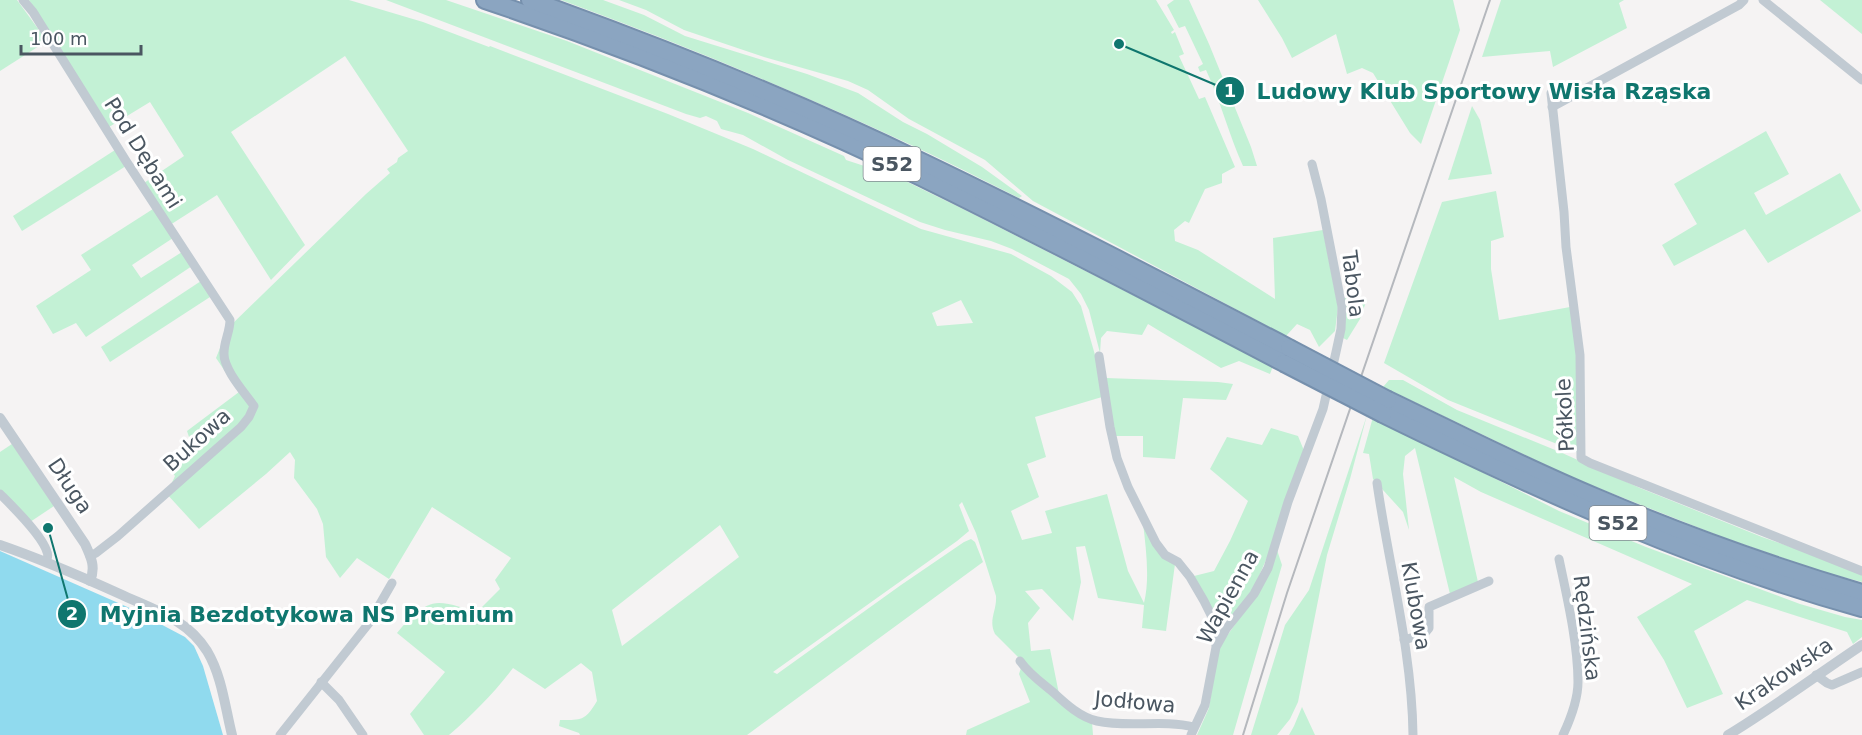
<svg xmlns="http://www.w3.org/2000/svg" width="1862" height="735" viewBox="0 0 1862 735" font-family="'DejaVu Sans',sans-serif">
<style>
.green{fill:#c3f1d5;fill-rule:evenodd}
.water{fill:#90daee}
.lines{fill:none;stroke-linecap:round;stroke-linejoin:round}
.motorway-casing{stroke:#7690ad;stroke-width:20}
.minor{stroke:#c1cad2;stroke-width:9}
.tertiary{stroke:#c1cad2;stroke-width:10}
.motorway{stroke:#8ba5c1;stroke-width:16}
.rail{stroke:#b5b8bd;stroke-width:2}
.motorway-bridge-casing{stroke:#7690ad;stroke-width:20;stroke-linecap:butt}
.motorway-bridge{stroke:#8ba5c1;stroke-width:16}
.labels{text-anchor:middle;stroke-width:6;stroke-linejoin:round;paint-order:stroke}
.shield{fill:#fff;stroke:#808990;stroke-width:1.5}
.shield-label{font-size:20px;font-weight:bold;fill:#4a5661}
.street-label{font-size:21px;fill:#4a5661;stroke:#fff}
.leader{fill:none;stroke:#0f766e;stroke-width:2}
.callout-dot{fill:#0f766e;stroke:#fff;stroke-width:2}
.mark-label{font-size:18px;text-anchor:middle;font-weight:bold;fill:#fff}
.callout-label{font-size:22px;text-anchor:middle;font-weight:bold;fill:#0f766e;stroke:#fff;stroke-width:6;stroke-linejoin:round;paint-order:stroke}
</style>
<rect width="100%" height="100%" fill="#f5f3f3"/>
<g class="green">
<path d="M0 0H17L47 41 0 71Z"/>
<path d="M29 0H349L423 22 489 47 490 46 668 114 753 149 921 229 1011 254 1051 276 1072 292 1081 306 1097 362 1102 397 1035 417 1046 457 1027 464 1039 497 1011 511 1022 540 1052 533 1045 511 1107 494 1128 571 1144 603C1150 579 1146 549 1143 523L1175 564 1166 631 1142 628 1144 605 1098 598 1085 546 1076 547 1081 582 1073 621 1042 589 1025 591 1040 608 1028 623 1031 651 1050 649 1059 694 1035 674 995 634C988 620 997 611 996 596L976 533 962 502 959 505 969 531 957 541 773 672 777 674 901 585 964 542 971 539 975 542 983 562 747 735H580L579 733 559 726 560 720C582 720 585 721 597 701L592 672 581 663 545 689 513 668C494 693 473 714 449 735H424L410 714 445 672 397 633C407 621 422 603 439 603 451 603 466 609 477 612L500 589 495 580 511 558 432 507 389 579 357 558 340 578 326 557 323 524 317 509 294 478 295 460 290 452 266 474 199 529 165 492 170 487 175 476 167 465 192 446 187 431 239 392 216 358 228 328 366 194 390 173 387 169 397 162 398 158 408 151 345 56 231 132 305 245 271 280 217 195 170 225 144 183 184 156 150 102 109 127ZM961 300 973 323 937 326 932 313ZM720 525 739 557 622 646 612 610Z"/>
<path d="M386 0H446L567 41 748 113 844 156 846 160 895 176 963 209 1273 366 1270 374 1239 361 1221 368 1148 324 1142 335 1107 331 1101 338 1100 353 1089 310 1081 294 1069 279 1012 249 991 241 945 230 920 222 788 160 743 135 721 129 717 121 706 116 700 118 686 114Z"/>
<path d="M561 0H603L644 15 685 36 807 74 858 93 903 122 927 134 982 167 1022 196 1019 198C983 180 946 161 909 144 795 91 679 43 561 0Z"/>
<path d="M619 0H1156L1174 30 1171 32 1172 34 1175 32 1184 54 1179 56 1199 99 1205 97 1235 167 1222 174V183L1205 189 1189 223 1185 221 1174 230 1175 241 1198 250 1275 299 1273 238 1323 230 1338 307 1335 331 1319 347 1310 330 1297 324 1286 336 1033 201 985 160 909 119 868 90 848 81 764 57 684 30 646 10Z"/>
<path d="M1174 0H1189L1209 44 1251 147 1257 166H1243C1229 135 1221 102 1206 70L1200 72 1198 67 1203 64 1185 26 1179 28 1167 5Z"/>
<path d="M1258 0H1453L1460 30 1421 144 1410 133 1373 73 1362 68 1347 74 1336 34 1292 58 1282 38Z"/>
<path d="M1501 0H1624L1619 3 1627 28 1553 67 1550 51 1482 57Z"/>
<path d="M1820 0H1862V34Z"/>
<path d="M1472 106 1480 120 1492 174 1448 180Z"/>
<path d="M1766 131 1789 174 1754 193 1766 215 1840 173 1861 211 1768 263 1745 229 1674 266 1662 245 1697 224 1674 184Z"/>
<path d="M115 150 126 166 22 231 13 216Z"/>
<path d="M1496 191 1504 237 1491 241V269L1499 320 1570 307 1577 351V452L1448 400 1384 363 1442 202Z"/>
<path d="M153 209 173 238 132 265 141 278 182 252 192 266 86 337 76 323 53 334 36 306 91 270 81 255Z"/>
<path d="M201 281 210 297 110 362 101 347Z"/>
<path d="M1344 298 1367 299 1360 319 1347 340 1343 338Z"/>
<path d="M1106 378 1218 382 1233 384 1226 400 1183 398 1175 459 1143 457V436H1114Z"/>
<path d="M1389 380H1403L1457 410 1560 452 1640 488 1762 537 1862 572V582L1827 573 1722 537 1573 478 1383 387Z"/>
<path d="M1367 415 1350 479 1327 555 1298 702 1290 719 1277 735H1251L1285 625 1309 590Z"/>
<path d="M1373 417 1559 511 1646 547 1800 604 1845 617 1862 620V637L1853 644 1847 632 1747 600 1694 631 1723 694 1687 708 1664 660 1637 617 1692 584 1481 492 1454 477 1478 582 1450 594 1415 448 1405 456 1403 474 1409 530 1403 512 1373 479 1369 454 1363 453Z"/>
<path d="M1271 428 1298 436 1305 453 1275 539 1253 590 1231 619 1222 614 1214 616 1194 576 1214 571 1230 541 1248 501 1210 469 1227 437 1262 445Z"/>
<path d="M12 444 54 506 30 522 0 491V452Z"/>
<path d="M1277 550 1282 565 1233 735H1197L1209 708 1217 654 1224 640 1256 595Z"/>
<path d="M1021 668 1092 722 1093 735H966L967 730 1030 702 1019 674Z"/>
<path d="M1302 707 1315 735H1289L1294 726Z"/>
</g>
<path class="water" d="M0 551 132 609 185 637 194 646 203 666 223 735H0Z"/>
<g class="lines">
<defs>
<g id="motorway">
<path d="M485 0C633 50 780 109 921 177 1043 237 1164 300 1284 363"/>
<path d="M530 0C664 48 796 101 924 163 1047 222 1168 285 1289 348"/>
<path d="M1388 400C1457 433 1525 468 1595 497 1682 534 1771 566 1862 593"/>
<path d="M1383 414C1538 490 1695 562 1862 608"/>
</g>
</defs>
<use href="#motorway" class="motorway-casing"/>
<g class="minor">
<path d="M23 0 33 12 126 161 230 320C230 332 224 341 224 353 223 369 245 393 254 406L249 417 241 427 118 536 96 553 90 556"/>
<path d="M1763 0 1862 80"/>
<path d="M1551 93 1564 212 1566 247 1580 355 1581 458 1590 463 1862 571"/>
<path d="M1552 107 1739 5 1744 0"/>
<path d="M1099 356 1110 427 1117 458 1128 487 1156 543 1165 555 1178 562 1190 577 1204 601 1214 621 1216 645"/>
<path d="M1377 483C1389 567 1412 650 1413 735"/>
<path d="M0 494C13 507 42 535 47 552 49 556 47 558 46 562"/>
<path d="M1559 559C1567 597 1578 644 1578 682 1578 699 1570 720 1563 735"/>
<path d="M1404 640 1424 634 1429 628V607L1489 581"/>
<path d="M1020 661C1029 674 1042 683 1054 693 1066 704 1080 717 1097 721 1129 728 1162 719 1194 727"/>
<path d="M1816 675 1827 683 1832 685 1862 672"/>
<path d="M321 682 339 700 363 735"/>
<path d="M280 735 369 623 392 583"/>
<path d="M1191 735 1205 705 1216 647 1226 629 1254 594 1268 568 1288 502 1323 409 1336 352 1341 329 1342 307 1321 199 1312 164"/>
</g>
<g class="tertiary">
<path d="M0 418 85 544C91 557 96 567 90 581"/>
<path d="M0 545C41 559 80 576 120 594 139 603 160 610 178 622 189 629 200 640 207 651 222 676 225 707 232 735"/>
<path d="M1728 735C1774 707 1817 675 1862 645"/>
</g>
<use href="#motorway" class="motorway"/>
<path class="rail" d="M1243 735 1287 593 1490 0"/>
<defs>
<g id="motorway-bridge">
<path d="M1289 348 1388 400"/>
<path d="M1284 363 1383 414"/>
</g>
</defs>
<use href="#motorway-bridge" class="motorway-bridge-casing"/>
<use href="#motorway-bridge" class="motorway-bridge"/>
</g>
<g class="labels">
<g class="shield">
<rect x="863.5" y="147" width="57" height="34" rx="4.5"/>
<rect x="1589.5" y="506" width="57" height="34" rx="4.5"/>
</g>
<g class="shield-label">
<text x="892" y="171">S52</text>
<text x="1618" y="530">S52</text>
</g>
<g class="street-label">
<text transform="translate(143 153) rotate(58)" y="7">Pod Dębami</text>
<text transform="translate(1353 284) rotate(83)" y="7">Tabola</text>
<text transform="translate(1565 415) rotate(-93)" y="7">Półkole</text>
<text transform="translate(197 440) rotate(-42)" y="7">Bukowa</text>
<text transform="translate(70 486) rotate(56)" y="7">Długa</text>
<text transform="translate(1228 597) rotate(-61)" y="7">Wapienna</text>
<text transform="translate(1416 606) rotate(80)" y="7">Klubowa</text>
<text transform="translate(1587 628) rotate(83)" y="7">Rędzińska</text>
<text transform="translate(1784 674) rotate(-34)" y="7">Krakowska</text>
<text transform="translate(1135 702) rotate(5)" y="7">Jodłowa</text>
</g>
</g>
<path class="leader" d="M1119 44L1230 91M48 528L72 614"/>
<g class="callout-dot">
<circle cx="1119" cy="44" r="6"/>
<circle cx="48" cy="528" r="6"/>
<circle cx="1230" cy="91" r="15"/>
<circle cx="72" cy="614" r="15"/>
</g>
<g class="mark-label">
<text x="1230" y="97">1</text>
<text x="72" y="620">2</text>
</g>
<g class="callout-label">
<text x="1484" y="99">Ludowy Klub Sportowy Wisła Rząska</text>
<text x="307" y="622">Myjnia Bezdotykowa NS Premium</text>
</g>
<path d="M21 45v9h120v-9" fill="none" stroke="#4a5661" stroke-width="3"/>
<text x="30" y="45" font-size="18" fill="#4a5661" stroke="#ffffff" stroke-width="4.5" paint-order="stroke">100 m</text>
</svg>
